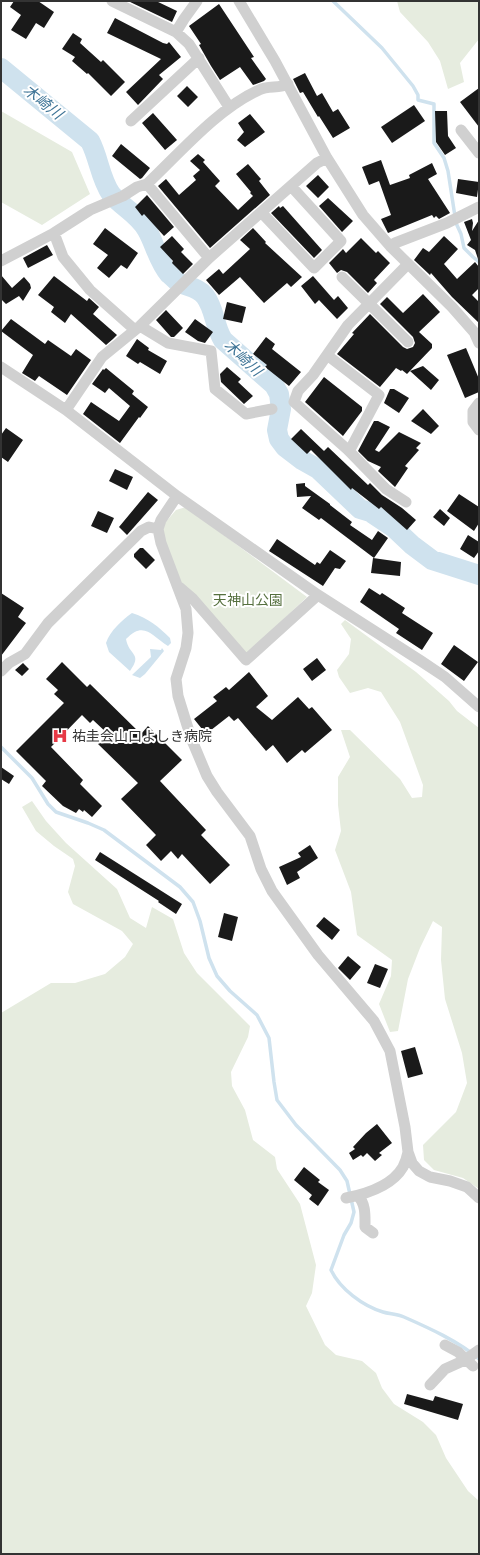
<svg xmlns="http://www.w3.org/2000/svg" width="480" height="1555" viewBox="0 0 480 1555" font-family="Figtree,'Noto Sans JP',sans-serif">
	<rect width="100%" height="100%" fill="#fff"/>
	<!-- green -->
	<path fill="#e6ecdf" d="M 397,1 L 479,1 L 479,39 L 460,63 L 464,82 L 448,89 L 440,61 L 428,42 L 400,12 Z
		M 1,111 L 72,152 L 90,194 L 42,225 L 1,202 Z
		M 186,507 L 307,597 L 247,654 L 181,585 L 162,534 L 164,524 L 176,510 Z
		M 345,620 L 416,672 L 449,701 L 457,711 L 479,728 L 479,1189 L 463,1178 L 434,1170 L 424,1160 L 423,1145 L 456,1112 L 467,1083 L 462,1053 L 445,999 L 441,960 L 442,927 L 433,921 L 420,948 L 408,979 L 398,1031 L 390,1032 L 379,1004 L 391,976 L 392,960 L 357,935 L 351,892 L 335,850 L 341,831 L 338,805 L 338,777 L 350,757 L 341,730 L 350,730 L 400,779 L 412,798 L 422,797 L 423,785 L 400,722 L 381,692 L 368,688 L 350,693 L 339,677 L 337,670 L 349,654 L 351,639 L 341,624 Z
		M 32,801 L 46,821 L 66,843 L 117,889 L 130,918 L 146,928 L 152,907 L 173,919 L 184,953 L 197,973 L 250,1026 L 248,1037 L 231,1072 L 232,1086 L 245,1110 L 253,1140 L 275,1157 L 277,1169 L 300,1204 L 316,1265 L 312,1293 L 306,1306 L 325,1345 L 336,1355 L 362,1361 L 376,1373 L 382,1388 L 394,1404 L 423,1422 L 436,1435 L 446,1458 L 468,1491 L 479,1501 L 479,1554 L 1,1554 L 1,1013 L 51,983 L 75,983 L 105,974 L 125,957 L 133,944 L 122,931 L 73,904 L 68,892 L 75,866 L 73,859 L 54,846 L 36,831 L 22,807 Z"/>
	<!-- water -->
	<path fill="#cfe2ee" d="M 132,613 C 148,618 159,627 170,638 L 171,643 L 168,646 C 152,636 144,620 126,639 C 129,656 143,653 130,671 L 109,652 L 106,643 C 110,631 122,620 132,613 Z
		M 162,648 L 164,651 L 145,674 L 140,678 L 132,675 L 151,657 L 150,649 L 161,650 Z"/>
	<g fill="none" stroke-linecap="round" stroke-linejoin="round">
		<!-- stream -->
		<path stroke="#cfe2ee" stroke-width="3.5" d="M 333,1 L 382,48 L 413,86 L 418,95 L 418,100 L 434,104 L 434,143 L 444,158 L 448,171 L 456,223 L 461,234 L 464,248 L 473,257 L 479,262
			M 1,747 L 32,778 L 48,804 L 56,812 L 88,823 L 104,830 L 180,887 L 193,902 L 200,921 L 209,958 L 217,976 L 230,991 L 257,1015 L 269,1038 L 274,1082 L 277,1100 L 296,1125 L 340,1170 L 347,1181 L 354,1212 L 351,1223 L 344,1235 L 331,1270 C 340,1289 363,1306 383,1312 C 389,1314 397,1314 404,1317 C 429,1328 458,1341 479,1359"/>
		<!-- river -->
		<path stroke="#cfe2ee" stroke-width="20" d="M 1,68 L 90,141 C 99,158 100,178 111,194 C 123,208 138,214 147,230 C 155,244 158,261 169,274 C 172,276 175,280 178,282 C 187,287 198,287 205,296 C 215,309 214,326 223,340 L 274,385 L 279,394 L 281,409 L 277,430 L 279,439 L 285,447 L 302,460 L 318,469 L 360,509 L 370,512 L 394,528 L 412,545 L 432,560 L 479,575"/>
	</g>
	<!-- building -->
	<path fill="#1a1a1a" d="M 14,1 L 38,1 L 54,12 L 44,28 L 36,23 L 26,39 L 11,30 L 21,15 L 10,7 Z
		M 128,1 L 156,1 L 177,11 L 172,22 Z
		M 219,4 L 254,57 L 251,58 L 266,79 L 264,81 L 253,85 L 240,67 L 220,80 L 211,66 L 199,45 L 201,44 L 189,26 Z
		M 115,18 L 163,43 L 167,44 L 169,42 L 181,57 L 159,75 L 163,79 L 138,105 L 126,92 L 161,59 L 107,33 Z
		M 73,33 L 82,39 L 80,43 L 101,62 L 103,60 L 125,82 L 111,96 L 88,73 L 87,74 L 72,61 L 75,57 L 62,49 Z
		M 305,73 L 317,96 L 322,93 L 333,112 L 338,109 L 350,128 L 333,138 L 319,116 L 318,117 L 303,92 L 300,93 L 293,79 Z
		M 187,86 L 198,97 L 188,107 L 177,96 Z
		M 479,88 L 479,127 L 460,102 Z
		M 414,105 L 425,121 L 392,143 L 381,127 Z
		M 435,111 L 447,111 L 448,136 L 456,148 L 445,155 L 436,142 Z
		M 153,113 L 177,140 L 165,150 L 142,123 Z
		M 250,114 L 265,132 L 245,147 L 237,140 L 244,132 L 238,123 Z
		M 121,144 L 150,168 L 142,178 L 140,179 L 112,156 Z
		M 198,154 L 205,160 L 203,162 L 220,181 L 215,186 L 238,210 L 253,196 L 250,193 L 251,192 L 236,174 L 248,164 L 261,179 L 259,181 L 270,195 L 210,248 L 158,186 L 166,179 L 179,195 L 196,180 L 193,176 L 200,170 L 190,161 Z
		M 381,160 L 390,185 L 410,178 L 409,175 L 432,163 L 437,174 L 428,179 L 450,213 L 439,219 L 436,216 L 434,218 L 432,215 L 388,233 L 381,219 L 391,215 L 379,181 L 369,185 L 362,167 Z
		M 318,175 L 329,187 L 318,198 L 306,186 Z
		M 458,179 L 479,182 L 477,197 L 456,193 Z
		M 147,195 L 174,227 L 164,236 L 144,214 L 142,216 L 135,207 Z
		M 328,198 L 353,221 L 342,232 L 319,206 Z
		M 279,206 L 280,208 L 283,206 L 322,250 L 314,258 L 271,213 Z
		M 472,219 L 473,223 L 472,231 L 479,220 L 478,259 L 475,250 L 467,245 L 471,240 L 464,222 Z
		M 105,228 L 138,253 L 127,269 L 121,265 L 109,278 L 97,268 L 108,255 L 93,244 Z
		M 253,228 L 266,242 L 265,243 L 302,277 L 291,287 L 287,283 L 264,303 L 240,277 L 219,295 L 206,280 L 219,269 L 223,274 L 250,249 L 240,240 Z
		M 172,236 L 184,249 L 181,252 L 193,264 L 183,274 L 172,263 L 173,261 L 160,247 Z
		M 444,236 L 458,249 L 444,264 L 457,279 L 475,262 L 479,267 L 479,288 L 472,295 L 479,302 L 479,323 L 452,297 L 431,273 L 430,275 L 414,260 L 423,248 L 429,252 Z
		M 361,238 L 376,253 L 378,251 L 390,263 L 374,280 L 377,283 L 368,293 L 347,272 L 341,270 L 337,273 L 329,263 L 343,249 L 346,253 Z
		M 47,245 L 53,255 L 28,268 L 23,258 Z
		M 1,275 L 12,288 L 24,277 L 30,284 L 31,288 L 23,301 L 19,296 L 6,304 L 1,299 Z
		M 54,276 L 87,301 L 89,298 L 99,307 L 93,314 L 117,335 L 113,339 L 106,345 L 71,314 L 65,323 L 51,312 L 54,307 L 38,295 Z
		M 313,276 L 334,300 L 338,296 L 348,308 L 337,319 L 319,300 L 315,304 L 301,286 Z
		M 423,294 L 440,312 L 419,332 L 432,344 L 432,348 L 407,374 L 402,370 L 401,371 L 396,368 L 380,387 L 337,354 L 354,334 L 352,333 L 370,314 L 403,347 L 407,349 L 413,347 L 415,343 L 413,337 L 380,304 L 387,297 L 403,313 Z
		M 227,302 L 246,307 L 242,323 L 223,319 Z
		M 166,310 L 183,328 L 174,337 L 171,337 L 156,320 Z
		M 11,319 L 45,344 L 48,340 L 71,356 L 76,349 L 91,360 L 67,395 L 39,376 L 35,381 L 22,373 L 33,355 L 1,331 Z
		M 195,319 L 213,332 L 205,343 L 198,341 L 185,332 Z
		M 266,337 L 275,344 L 272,349 L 301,372 L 289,386 L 265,367 L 267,365 L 253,354 Z
		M 137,339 L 149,348 L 148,350 L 167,361 L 160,374 L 140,362 L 138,364 L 126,356 Z
		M 466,348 L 479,379 L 479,392 L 465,398 L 447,355 Z
		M 423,366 L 439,380 L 431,390 L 410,371 Z
		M 227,367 L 241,379 L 238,382 L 253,396 L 244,404 L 221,382 L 220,374 Z
		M 106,368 L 134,391 L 132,394 L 148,407 L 140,418 L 139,417 L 120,443 L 83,414 L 91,402 L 119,421 L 130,406 L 109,388 L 105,393 L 92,384 L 103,369 L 104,370 Z
		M 324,377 L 362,407 L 362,411 L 343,436 L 305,402 Z
		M 390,389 L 394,389 L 409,398 L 399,413 L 384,403 Z
		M 423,409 L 439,426 L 431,434 L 411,421 Z
		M 374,421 L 378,421 L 390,427 L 375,450 L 379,452 L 399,432 L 421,443 L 416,448 L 419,450 L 405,466 L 408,468 L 395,487 L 378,471 L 381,467 L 368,461 L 358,451 Z
		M 6,428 L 23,440 L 8,462 L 1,457 L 1,435 Z
		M 301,429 L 324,451 L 328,447 L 368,485 L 370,483 L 382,495 L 402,508 L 416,520 L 407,530 L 381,507 L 379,509 L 352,488 L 351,490 L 311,450 L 307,454 L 291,439 Z
		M 115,469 L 133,477 L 127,490 L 109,481 Z
		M 305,483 L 305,486 L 330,504 L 330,505 L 352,522 L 350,525 L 372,540 L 378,531 L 388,538 L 374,558 L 321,518 L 319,520 L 302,508 L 311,496 L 297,497 L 296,484 Z
		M 148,492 L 158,500 L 127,535 L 119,527 Z
		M 459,494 L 479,507 L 479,523 L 474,531 L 447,511 Z
		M 440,509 L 450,518 L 444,526 L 433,517 Z
		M 98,511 L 114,518 L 107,533 L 91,526 Z
		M 468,535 L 479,542 L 479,551 L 474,558 L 460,549 Z
		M 277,539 L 315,565 L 317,562 L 320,564 L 330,550 L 346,561 L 340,569 L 335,568 L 323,586 L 269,551 Z
		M 140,548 L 143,548 L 155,560 L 146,569 L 134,557 L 134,554 Z
		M 373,558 L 401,562 L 400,576 L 371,573 Z
		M 369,588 L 380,595 L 382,593 L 405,608 L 402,613 L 433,633 L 422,650 L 396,633 L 399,629 L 360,602 Z
		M 1,593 L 24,608 L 18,617 L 26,623 L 1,656 Z
		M 454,645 L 478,662 L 464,681 L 441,664 Z
		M 317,658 L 326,670 L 312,681 L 303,669 Z
		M 62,662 L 87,687 L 90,684 L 141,734 L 148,726 L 182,760 L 160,781 L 206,830 L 201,835 L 230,865 L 210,884 L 182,854 L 178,859 L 171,851 L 161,861 L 146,845 L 156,835 L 121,799 L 138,783 L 98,744 L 108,734 L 93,720 L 90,723 L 82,715 L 51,747 L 83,780 L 80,784 L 102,806 L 92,817 L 84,810 L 83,812 L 79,809 L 76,813 L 63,806 L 42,786 L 46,781 L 16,751 L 64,703 L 54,694 L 58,690 L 46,679 Z
		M 23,663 L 29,669 L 22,676 L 15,670 Z
		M 249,672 L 268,696 L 256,707 L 272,720 L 298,697 L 309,709 L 312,707 L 332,730 L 305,753 L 302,750 L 287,763 L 273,745 L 266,751 L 238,718 L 234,721 L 229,716 L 206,734 L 194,719 L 217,701 L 213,697 L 226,687 L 229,690 Z
		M 1,767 L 14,776 L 9,784 L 1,779 Z
		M 310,845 L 318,858 L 297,872 L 300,878 L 287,885 L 279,867 L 301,857 L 298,853 Z
		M 100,852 L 182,904 L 176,914 L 158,902 L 159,901 L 95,860 Z
		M 224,913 L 238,917 L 232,941 L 218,937 Z
		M 324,917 L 340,930 L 332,940 L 316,926 Z
		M 348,956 L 361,967 L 350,980 L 338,968 Z
		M 375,964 L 388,969 L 380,988 L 367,983 Z
		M 415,1047 L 423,1074 L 408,1078 L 401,1051 Z
		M 377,1124 L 392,1143 L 379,1153 L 382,1155 L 375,1161 L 367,1153 L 363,1157 L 361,1155 L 353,1160 L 349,1153 L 355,1149 L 353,1147 L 366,1133 Z
		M 304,1167 L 320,1180 L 318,1182 L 329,1190 L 318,1206 L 309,1199 L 312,1195 L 294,1180 Z
		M 407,1394 L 433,1401 L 435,1396 L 463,1404 L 458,1420 L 404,1404 Z"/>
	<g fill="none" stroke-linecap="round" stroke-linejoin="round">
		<!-- minor -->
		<path stroke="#d0d0d0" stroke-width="11" d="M 112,1 L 176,32 L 189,44 L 229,107
			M 239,1 L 275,61 L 327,158 L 363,215 L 390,246 L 452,307 L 474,332 L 479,343
			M 176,32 L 184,19 L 197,1
			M 131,121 L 199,58
			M 461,130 L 479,153
			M 147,184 L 209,258 L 317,163 L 327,158
			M 261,212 L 314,268 L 341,241 L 291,186
			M 54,233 L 63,257 L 90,290 L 135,330
			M 390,246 L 395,243 L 447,223 L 479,207
			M 1,261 L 54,233 L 90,210 L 123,196 L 137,187 L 147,184 C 180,153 217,109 259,90 C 268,85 279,89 288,84
			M 342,277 L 408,342
			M 140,326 L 168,343 L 211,351 L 215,389 L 246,414 L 272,409
			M 327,355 L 313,375 L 298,391 L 294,402 L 348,450 L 386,489 L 406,502
			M 1,367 L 66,410 L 177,496 L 318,595 L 421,661 L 445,677 L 479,707
			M 479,403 L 473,411 L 473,422 L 479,430
			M 66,410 L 102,357 L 140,326 L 209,258
			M 348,450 L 352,446 L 379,395 L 327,355 L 348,325 L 408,264
			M 177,496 L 161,520 L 158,529 L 161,543 L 186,609 L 188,633 L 186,648 L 176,679 L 178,696 L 191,738 L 207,776 L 217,792 L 250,836 L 261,869 L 272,891 L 318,955 L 374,1021 L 390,1051 L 405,1127 L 408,1152 L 412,1163 L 419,1171 L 430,1177 L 450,1181 L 467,1187 L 479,1198
			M 179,587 L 193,599 L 246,660 L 318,595
			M 1,671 L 9,663 L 25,654 L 48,623 L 141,531 L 149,527 L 158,529
			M 358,1196 C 366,1204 365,1216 365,1227 L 373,1233
			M 346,1198 C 366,1194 392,1186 403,1167 C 405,1163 407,1157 408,1152
			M 445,1345 L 458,1352 L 473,1366
			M 430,1385 L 445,1369 L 465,1360 L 479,1350"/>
	</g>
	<!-- icons -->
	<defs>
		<symbol id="hospital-bare" viewBox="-9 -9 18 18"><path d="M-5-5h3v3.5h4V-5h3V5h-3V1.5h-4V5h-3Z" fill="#e63946" stroke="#fff" stroke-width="2.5" paint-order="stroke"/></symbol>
	</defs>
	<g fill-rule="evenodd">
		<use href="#hospital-bare" x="49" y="725" width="22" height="22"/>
	</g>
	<g text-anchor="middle" stroke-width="4" stroke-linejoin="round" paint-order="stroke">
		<!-- park labels -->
		<g font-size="14" fill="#56703f" stroke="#fff">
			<text x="248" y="605">天神山公園</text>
		</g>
		<!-- poi labels -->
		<g font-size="14" fill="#333" stroke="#fff" text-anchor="start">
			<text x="72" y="741">祐圭会山口よしき病院</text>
		</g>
		<!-- water labels -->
		<g font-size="15" font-style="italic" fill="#3f7597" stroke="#fff">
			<text transform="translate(43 102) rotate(39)" y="5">木崎川</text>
			<text transform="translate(243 358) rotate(43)" y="5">木崎川</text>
		</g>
	</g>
	<!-- border -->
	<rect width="480" height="1555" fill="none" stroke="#333333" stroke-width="4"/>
</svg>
